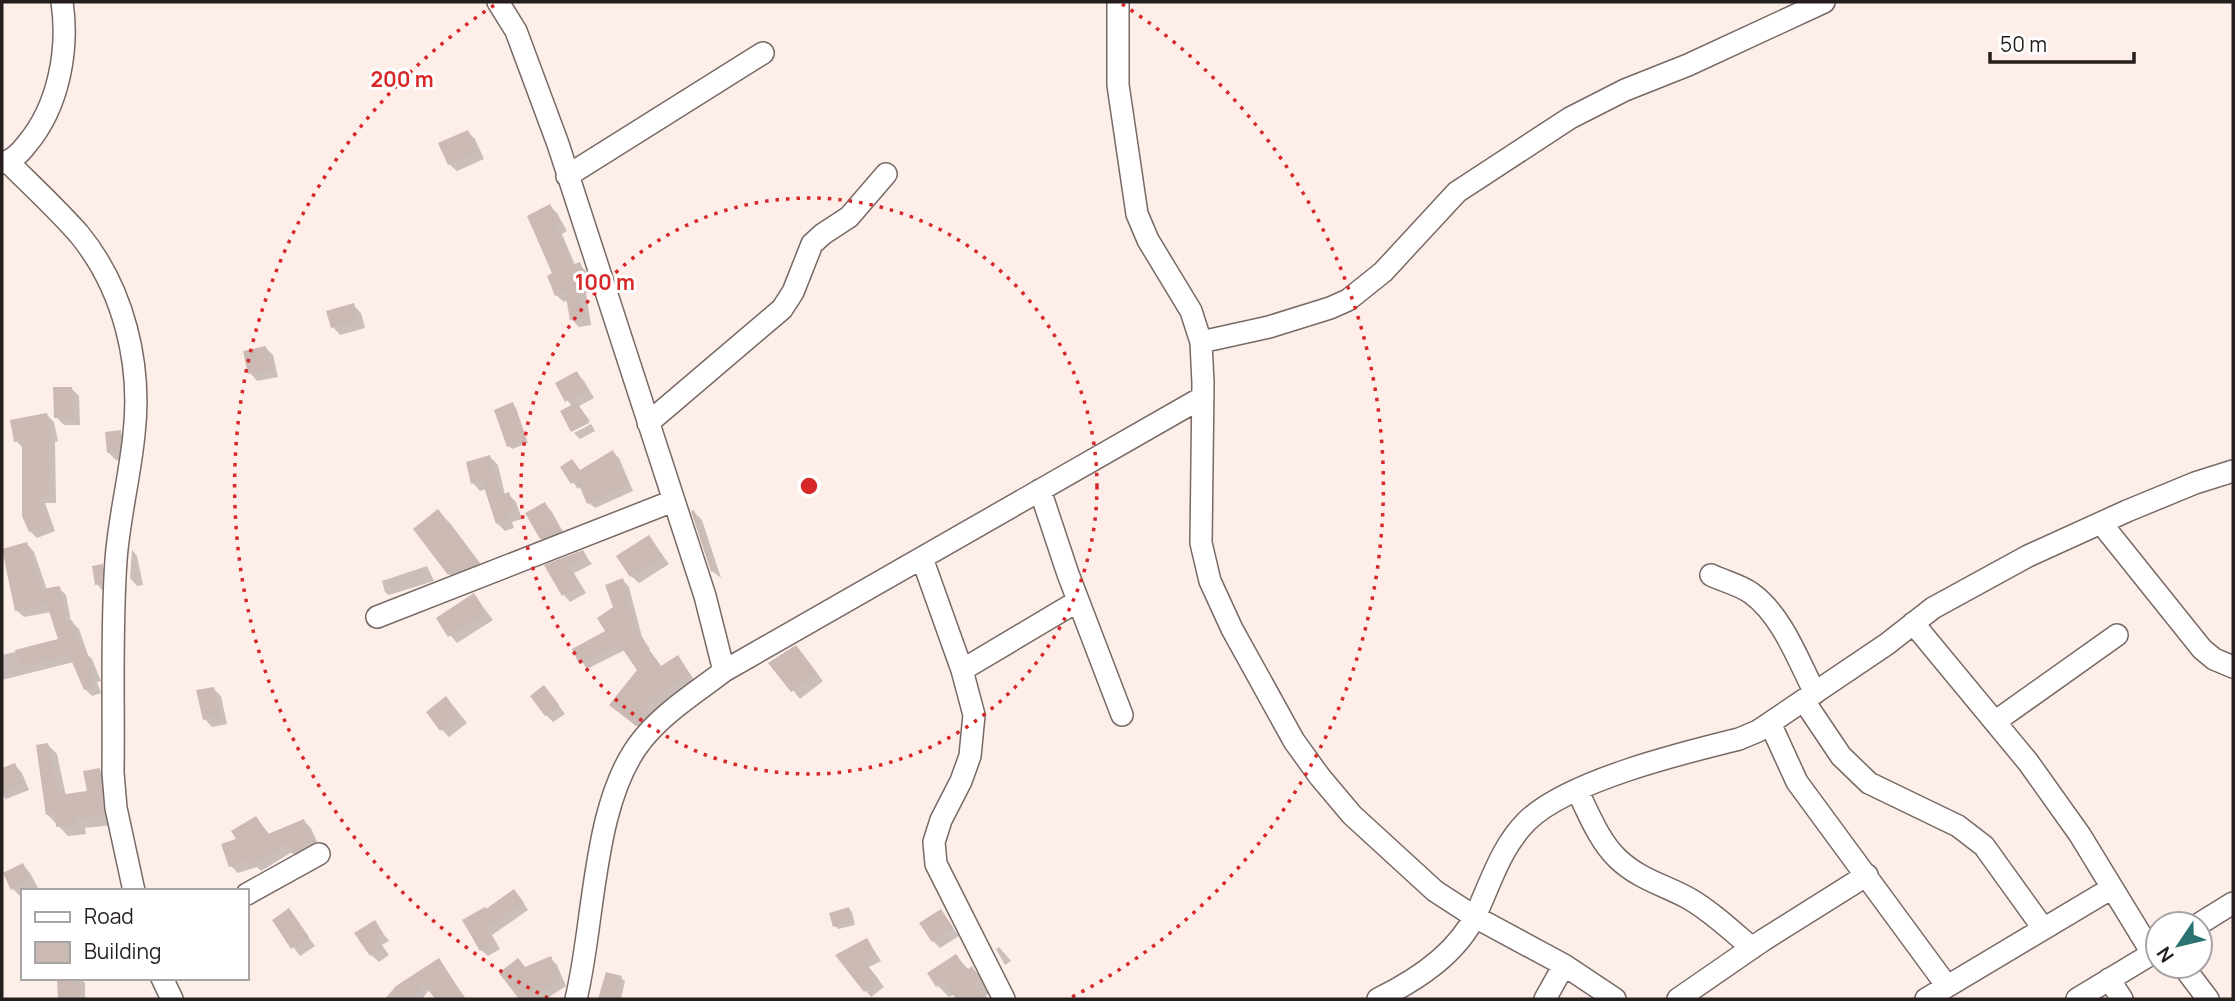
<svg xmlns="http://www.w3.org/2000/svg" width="2235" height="1001" viewBox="0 0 2235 1001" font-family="Manrope,sans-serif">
	<rect width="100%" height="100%" fill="#fdeeea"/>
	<!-- shadow -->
	<path fill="#0003" d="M 468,132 L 475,139 L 484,159 L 457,171 L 449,164 Z
		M 550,206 L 557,213 L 567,231 L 562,234 L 575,265 L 579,264 L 586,271 L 594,290 L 586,293 L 591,325 L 579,327 L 572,320 L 568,300 L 564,302 L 556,295 Z
		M 353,305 L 361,313 L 365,328 L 340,335 L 333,327 Z
		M 266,348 L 273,355 L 278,377 L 257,381 L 250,373 Z
		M 577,373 L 584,381 L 594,398 L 579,406 L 590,421 L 573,429 L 572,407 L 557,384 Z
		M 71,388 L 79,396 L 80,425 L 64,425 L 56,417 Z
		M 512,404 L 516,408 L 528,443 L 512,449 L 509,446 Z
		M 47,415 L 54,422 L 58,441 L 55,442 L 56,503 L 45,503 L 55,531 L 37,538 L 30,531 L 24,449 L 16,441 Z
		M 591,424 L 595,431 L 580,439 L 574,433 Z
		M 120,432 L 128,439 L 126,459 L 116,460 L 109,453 Z
		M 613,452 L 619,458 L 633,491 L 595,508 L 589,503 L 582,486 L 578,489 L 562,468 L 581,471 Z
		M 490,457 L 498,465 L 505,495 L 508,494 L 516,502 L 522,519 L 512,522 L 514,528 L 505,531 L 497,523 L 486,489 L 480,491 L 473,483 Z
		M 545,504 L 552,512 L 567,539 L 549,546 L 541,538 Z
		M 438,512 L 450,523 L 489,575 L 462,586 L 450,574 Z
		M 694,512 L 702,520 L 721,578 L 712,571 Z
		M 649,537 L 669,564 L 639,583 L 631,576 Z
		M 27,544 L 34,552 L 47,590 L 59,588 L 66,595 L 71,621 L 79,629 L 88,655 L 92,659 L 101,681 L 97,682 L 101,693 L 92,696 L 85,689 L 74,662 L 2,680 L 2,653 L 2,655 L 61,641 L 51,612 L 24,617 L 16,610 Z
		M 132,550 L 137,556 L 143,585 L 137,586 L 130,578 Z
		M 583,552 L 592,564 L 574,573 L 586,593 L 570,602 L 564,595 L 547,566 Z
		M 102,566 L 109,573 L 104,592 L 97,584 Z
		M 427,566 L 434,581 L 389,595 L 385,592 L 382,581 Z
		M 623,580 L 629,587 L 642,637 L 650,649 L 649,650 L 662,667 L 678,657 L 695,681 L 650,714 L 655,719 L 644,731 L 618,711 L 639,670 L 625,650 L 587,669 L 574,650 L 608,632 Z
		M 474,595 L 493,620 L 457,643 L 450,635 Z
		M 803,655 L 823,681 L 800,699 L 771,663 Z
		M 214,689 L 221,696 L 227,724 L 212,727 L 205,719 Z
		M 551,695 L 565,714 L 553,722 L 546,715 Z
		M 453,706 L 467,723 L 449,737 L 441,729 Z
		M 47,744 L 57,754 L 66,796 L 89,793 L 99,770 L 109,779 L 113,825 L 85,828 L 86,834 L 68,836 L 47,814 Z
		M 15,765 L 22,773 L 29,790 L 6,799 L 2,795 L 2,770 Z
		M 256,818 L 270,835 L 304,821 L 311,828 L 320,849 L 300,860 L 292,852 L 261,871 L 257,867 L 238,873 L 231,866 L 239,840 Z
		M 23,865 L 30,873 L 38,888 L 31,891 L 23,891 L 20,896 L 13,889 Z
		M 520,897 L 528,910 L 492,935 L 500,949 L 488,956 L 481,950 L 486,911 Z
		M 849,909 L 852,912 L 855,925 L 838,929 L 835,926 Z
		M 289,911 L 315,946 L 300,956 L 274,921 Z
		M 942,913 L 959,936 L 940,948 L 933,941 Z
		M 374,922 L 389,941 L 382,945 L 389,955 L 379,962 L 371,955 Z
		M 867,940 L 881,961 L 869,967 L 884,987 L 871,997 L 837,956 Z
		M 999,947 L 1011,961 L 1005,965 L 996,949 Z
		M 956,956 L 969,970 L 972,968 L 984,979 L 990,992 L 986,996 L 988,999 L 958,999 L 955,994 L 949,997 L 938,986 Z
		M 550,958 L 557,965 L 566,986 L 546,999 L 521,999 L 501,973 L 526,969 Z
		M 439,960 L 466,999 L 437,999 L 429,990 L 422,999 L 397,999 L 391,994 Z
		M 608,974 L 621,978 L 625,981 L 621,999 L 600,999 Z
		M 59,978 L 80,978 L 85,983 L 85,999 L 60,999 Z"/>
	<!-- building -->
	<path fill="#cbb9b4" d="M 468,130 L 478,151 L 448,165 L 438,143 Z
		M 550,204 L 561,224 L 556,226 L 572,265 L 580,262 L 588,283 L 579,286 L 585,318 L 570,320 L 565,292 L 555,296 L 547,276 L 552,273 L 527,216 Z
		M 354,303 L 359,320 L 331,328 L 326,311 Z
		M 266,346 L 272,369 L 248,374 L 243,351 Z
		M 577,371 L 587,390 L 565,402 L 555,383 Z
		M 53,387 L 72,387 L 73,418 L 54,418 Z
		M 513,402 L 526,440 L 507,447 L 494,410 Z
		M 577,402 L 589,423 L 571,432 L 560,411 Z
		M 47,413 L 52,435 L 49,435 L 49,497 L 39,497 L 50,524 L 29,532 L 22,516 L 22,441 L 14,442 L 10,420 Z
		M 121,430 L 119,452 L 107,453 L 105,432 Z
		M 613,450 L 629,485 L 587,504 L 577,480 L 571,484 L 560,467 L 572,459 L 580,470 Z
		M 490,455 L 501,495 L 509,492 L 515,511 L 506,514 L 507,520 L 496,524 L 482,481 L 471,484 L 466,462 Z
		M 545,502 L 561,531 L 540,539 L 525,513 Z
		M 438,509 L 479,563 L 448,575 L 413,529 Z
		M 694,510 L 715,570 L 711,572 L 691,511 Z
		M 649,535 L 663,556 L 630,577 L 616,556 Z
		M 27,542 L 42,589 L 60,586 L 66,622 L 72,620 L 83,651 L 85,650 L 95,673 L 91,675 L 95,686 L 84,690 L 69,655 L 20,667 L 15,650 L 58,639 L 47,605 L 15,611 L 2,549 Z
		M 583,550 L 587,557 L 569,567 L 580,586 L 562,596 L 544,565 Z
		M 103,564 L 102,584 L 95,585 L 92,566 Z
		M 623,578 L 636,629 L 645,642 L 644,643 L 661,666 L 678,655 L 690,674 L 645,707 L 650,712 L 636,726 L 609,705 L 637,670 L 619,644 L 579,664 L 572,649 L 605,631 L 597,618 L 613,607 L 605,585 Z
		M 474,593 L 486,612 L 448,637 L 436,618 Z
		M 796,645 L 817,673 L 791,692 L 768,663 Z
		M 544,685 L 559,705 L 545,716 L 530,696 Z
		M 214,687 L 221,716 L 203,720 L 196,690 Z
		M 446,696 L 460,715 L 440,731 L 426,712 Z
		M 48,743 L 59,795 L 87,791 L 83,771 L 100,768 L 104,815 L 76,819 L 77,825 L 56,827 L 55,814 L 46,815 L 36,745 Z
		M 15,763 L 23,783 L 2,791 L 2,768 Z
		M 256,816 L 268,834 L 304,819 L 314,842 L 292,854 L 287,844 L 253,865 L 250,860 L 229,867 L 221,844 L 236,839 L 231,831 Z
		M 23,863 L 31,880 L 11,890 L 3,873 Z
		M 514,889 L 524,903 L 487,928 L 495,942 L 480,951 L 462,920 L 485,907 L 486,909 Z
		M 849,907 L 853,922 L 833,927 L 829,913 Z
		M 289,908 L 309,937 L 291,949 L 272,920 Z
		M 941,909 L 953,927 L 932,942 L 919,923 Z
		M 375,920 L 383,933 L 376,937 L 383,947 L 370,956 L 354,933 Z
		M 867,938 L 876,954 L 864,961 L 879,980 L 864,992 L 835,955 Z
		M 956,954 L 967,970 L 972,966 L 980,980 L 975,983 L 986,999 L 956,999 L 944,982 L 936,987 L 927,973 Z
		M 551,956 L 560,979 L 531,999 L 519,999 L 499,973 L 518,958 L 525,967 Z
		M 439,958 L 465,999 L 435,999 L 423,983 L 409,999 L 385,999 L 396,986 Z
		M 606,972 L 622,976 L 617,999 L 598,999 Z
		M 57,978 L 78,978 L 79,999 L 58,999 Z"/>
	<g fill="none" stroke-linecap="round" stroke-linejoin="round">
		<defs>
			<path id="minor" d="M 498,2 L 516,31 L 558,144 L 705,596 L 724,671
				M 1118,2 L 1118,85 L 1137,214 L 1148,240 L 1191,311 L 1201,342 L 1203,383 L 1201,543 L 1210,581 L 1232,629 L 1294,741 L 1320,777 L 1352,815 L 1435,891 L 1475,917 L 1564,965 L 1615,999
				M 8,162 C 32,186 57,209 79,234 C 124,289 142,364 134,434 C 130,476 119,518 116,560 C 111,631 114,703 113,773 L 116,808 L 134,891
				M 2,163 C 12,161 21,152 27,144 C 59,106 69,49 62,2
				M 567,176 L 763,53
				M 1201,342 L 1269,327 L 1330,308 L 1348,300 L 1383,272 L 1457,192 L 1570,118 L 1625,90 L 1688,65 L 1824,2
				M 648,423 L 782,309 L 793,292 L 812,244 L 823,234 L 849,217 L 886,174
				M 1040,490 L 1068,574 L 1122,715
				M 2101,523 L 2202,649 L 2214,659 L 2233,667
				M 922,558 L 962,670 L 974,715 L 970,756 L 961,781 L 941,820 L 934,842 L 936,864 L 1004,999
				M 1711,575 C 1723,581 1740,585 1751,593 C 1782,615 1798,660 1815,693
				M 377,617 L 673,501
				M 1913,623 L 2028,762 L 2080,835 L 2152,953
				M 962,670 L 1078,601
				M 1804,701 L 1841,756 L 1869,783 L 1958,826 L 1984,846 L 2043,928
				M 1996,721 L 2117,635
				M 1770,723 L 1797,782 L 1947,986
				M 1577,790 C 1589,814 1599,841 1618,859 C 1639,879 1664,885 1688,898 C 1711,911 1732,931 1752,948
				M 247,894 L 319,854
				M 2199,924 L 2233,903
				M 2183,966 L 2208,999
				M 162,978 L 172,999
				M 2109,979 L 2122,999
				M 576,999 C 595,922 592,802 642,740 C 664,712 697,692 724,671 L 1203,397
				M 1378,999 C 1417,980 1457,954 1476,914 C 1491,882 1501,847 1527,821 C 1568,781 1682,753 1739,739 L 1758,731 L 1887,644 L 1933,608 L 2028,556 L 2127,511 L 2195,483 L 2233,471
				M 1545,999 L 1564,965
				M 1678,999 L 1762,941 L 1867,875
				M 1926,999 L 2112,888
				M 2077,999 L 2158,950"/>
		</defs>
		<!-- minor casing -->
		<use href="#minor" stroke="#786964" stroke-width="24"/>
		<!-- minor -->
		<use href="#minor" stroke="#fff" stroke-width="21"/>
	</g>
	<!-- distance rings -->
	<g fill="none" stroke="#d62828" stroke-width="3.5" stroke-dasharray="3.5 7">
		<circle cx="809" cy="486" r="288"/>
		<path d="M548 998A575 575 0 0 1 496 4M1122 4A575 575 0 0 1 1070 998"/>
	</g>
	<circle cx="809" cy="486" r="10" fill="#d62828" stroke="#fff" stroke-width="3.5"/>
	<g font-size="21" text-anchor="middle" font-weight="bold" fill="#d62828" stroke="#fff" stroke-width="6" stroke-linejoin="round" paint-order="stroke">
		<text x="402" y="87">200 m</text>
		<text x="605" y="290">100 m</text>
	</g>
	<!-- border -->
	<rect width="2235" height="1001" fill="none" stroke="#241e1c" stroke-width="7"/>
	<!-- legend -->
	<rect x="21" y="889" width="228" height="91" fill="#ffffff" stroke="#a7a5a4" stroke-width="2"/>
	<rect x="35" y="912" width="35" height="10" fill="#ffffff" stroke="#a7a5a4" stroke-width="2"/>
	<text x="84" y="924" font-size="21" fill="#241e1c">Road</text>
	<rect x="35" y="942" width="35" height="21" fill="#cbb9b4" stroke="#a7a5a4" stroke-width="2"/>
	<text x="84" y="959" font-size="21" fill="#241e1c">Building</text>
	<!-- north arrow -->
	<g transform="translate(2179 945) rotate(235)"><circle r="33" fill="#ffffff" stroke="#a7a5a4" stroke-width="2"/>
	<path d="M0-5L12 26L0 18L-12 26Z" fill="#2a7370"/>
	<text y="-10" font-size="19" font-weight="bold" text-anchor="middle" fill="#241e1c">N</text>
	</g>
	<!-- scale -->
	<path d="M1990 52v10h144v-10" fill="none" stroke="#241e1c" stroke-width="3.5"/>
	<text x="2000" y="52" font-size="21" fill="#241e1c" stroke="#ffffff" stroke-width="5" paint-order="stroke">50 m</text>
</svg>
